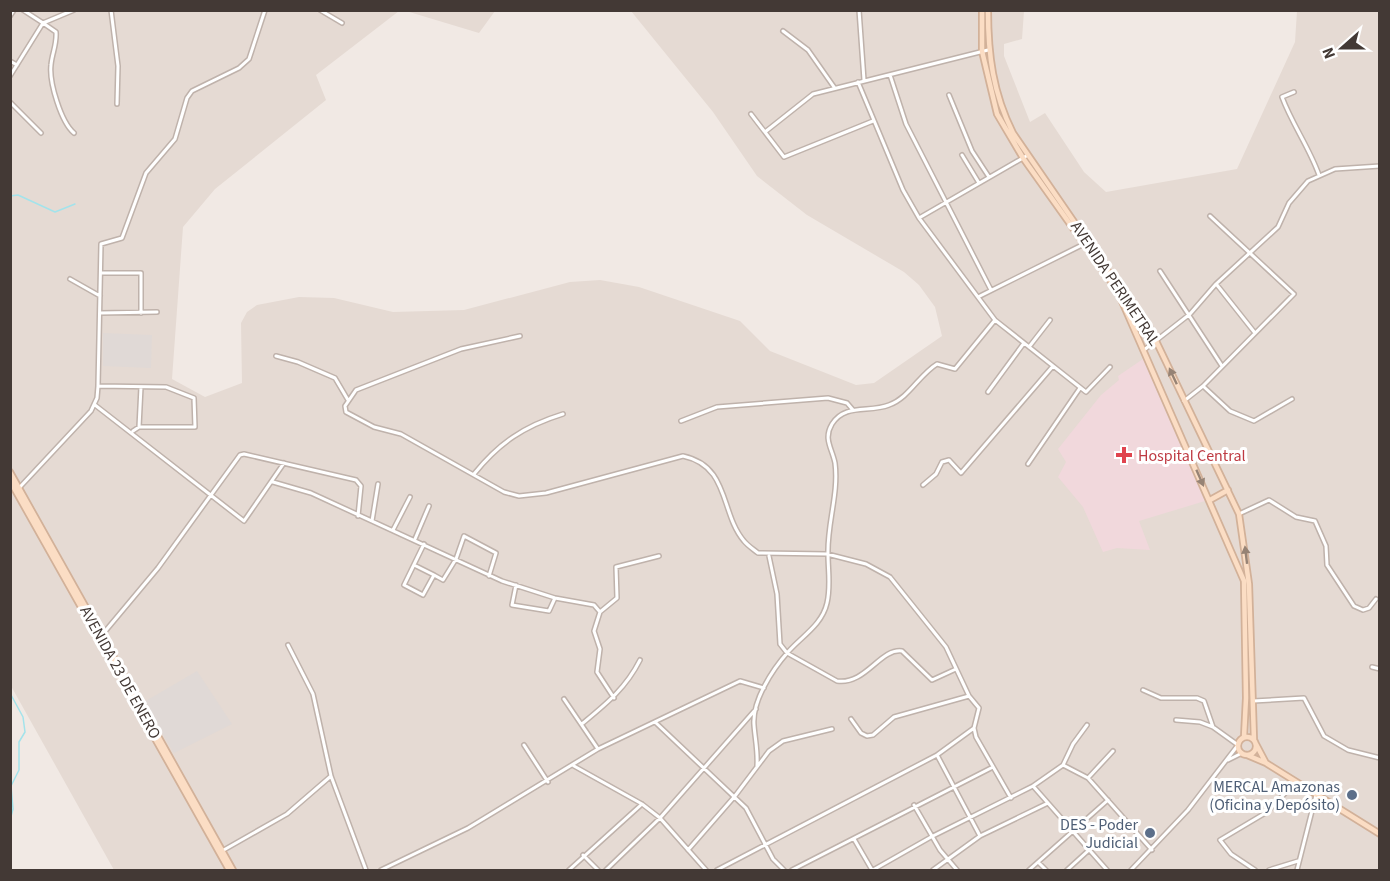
<svg xmlns="http://www.w3.org/2000/svg" width="1390" height="881" viewBox="0 0 1390 881" font-family="'Source Sans 3',sans-serif">
	<rect width="100%" height="100%" fill="#f1e9e4"/>
	<!-- residential -->
	<path fill="#e5dad3" d="M 10,11 L 399,11 L 316,75 L 326,100 L 215,189 L 183,227 L 172,379 L 205,397 L 242,383 L 241,323 L 247,312 L 257,305 L 299,297 L 334,298 L 393,312 L 464,310 L 570,282 L 600,280 L 639,287 L 740,321 L 770,351 L 856,385 L 874,383 L 942,336 L 935,307 L 919,285 L 904,272 L 807,215 L 757,176 L 713,112 L 631,11 L 1024,11 L 1022,39 L 1004,44 L 1004,56 L 1030,122 L 1045,113 L 1084,172 L 1106,192 L 1237,169 L 1295,42 L 1297,11 L 1379,11 L 1379,870 L 114,870 L 11,686 Z
		M 406,11 L 495,11 L 479,33 Z"/>
	<!-- industrial -->
	<path fill="#e0d9d6" d="M 103,333 L 152,335 L 151,368 L 103,366 Z
		M 197,671 L 232,724 L 174,753 L 144,702 Z"/>
	<!-- medical -->
	<path fill="#f1d8dc" d="M 1143,359 L 1205,501 L 1139,521 L 1150,550 L 1117,548 L 1103,552 L 1083,507 L 1058,477 L 1066,462 L 1058,449 L 1101,395 L 1119,380 L 1118,376 Z"/>
	<g fill="none" stroke-linecap="round" stroke-linejoin="round">
		<!-- stream -->
		<path stroke="#a3e3eb" stroke-width="1.5" d="M 10,196 L 18,195 L 55,212 L 75,204
			M 10,693 L 23,717 L 25,732 L 19,742 L 19,770 L 11,786 L 13,809 L 10,820"/>
		<defs>
			<path id="street" d="M 111,10 L 118,66 L 117,104
				M 320,10 L 342,23
				M 859,10 L 864,80
				M 10,16 L 14,10
				M 783,31 L 808,50 L 834,87
				M 10,61 L 17,65
				M 890,75 L 906,124 L 991,290
				M 10,76 L 43,23 L 23,10
				M 858,82 L 903,190 L 919,218 L 995,320 L 1086,392 L 1110,367
				M 1294,92 L 1282,97 C 1292,124 1309,147 1319,175
				M 949,95 L 972,151 L 989,177
				M 10,102 L 41,133
				M 751,114 L 784,157 L 873,121
				M 765,132 L 813,94 L 988,50
				M 74,133 C 61,122 49,82 51,65 C 52,53 57,45 56,32 L 43,23 L 74,10
				M 962,155 L 979,183
				M 919,218 L 1028,155
				M 1160,271 L 1222,366
				M 101,273 L 141,273 L 141,313
				M 70,279 L 100,296
				M 1217,285 L 1255,333
				M 978,297 L 1084,244
				M 100,313 L 157,312
				M 520,336 L 461,349 L 356,390 L 345,406 L 346,412 L 374,427 L 401,434 L 504,492 L 519,496 L 546,493 L 683,456 C 730,466 720,513 744,541 C 747,545 753,549 758,553 L 827,554 L 866,564 L 890,577 L 946,647 L 969,696 L 979,708 L 974,728 L 976,737 L 1011,798
				M 1029,347 L 1050,320
				M 1144,350 L 1190,314 L 1216,284 L 1278,227 L 1289,203 L 1308,181 L 1335,169 L 1380,166
				M 276,356 L 298,362 L 335,378 L 348,400
				M 98,386 L 166,387 L 194,398 L 195,427 L 139,427 L 133,431
				M 1203,386 L 1230,411 L 1254,421 L 1292,399
				M 988,392 L 1024,343
				M 1184,401 L 1203,386 L 1294,294 L 1210,216
				M 95,405 L 244,521 L 284,463
				M 681,421 L 717,407 L 828,398 L 847,403 L 853,410
				M 139,427 L 141,387
				M 1028,464 L 1080,388
				M 474,474 C 499,443 524,426 563,414
				M 273,482 L 311,493 L 502,581 L 555,598 L 594,605 L 600,612 L 594,631 L 600,649 L 597,672 L 614,698
				M 923,485 L 936,474 L 942,462 L 949,460 L 961,473 L 1053,366
				M 20,487 L 91,411 L 97,398 L 98,386 L 101,244 L 122,238 L 146,173 L 175,139 L 187,98 L 192,91 L 239,68 L 249,59 L 265,10
				M 1239,514 L 1269,500 L 1296,517 L 1315,521 L 1326,546 L 1327,565 L 1354,606 L 1363,610 L 1369,608 L 1376,599
				M 372,521 L 378,484
				M 393,530 L 410,497
				M 415,539 L 429,506
				M 424,544 L 404,585 L 423,595 L 434,575 L 443,580 L 456,559 L 464,536 L 496,553 L 489,576
				M 769,556 L 777,594 L 780,644 L 787,653 L 837,681 C 866,685 880,648 902,651 L 932,680 L 956,669
				M 414,565 L 434,575
				M 516,585 L 512,605 L 549,611 L 555,598
				M 600,612 L 617,598 L 616,567 L 659,556
				M 102,635 L 158,568 L 240,455 L 244,454 L 356,480 L 361,486 L 358,516
				M 288,645 L 313,694 L 331,776 L 366,870
				M 1372,667 L 1380,669
				M 564,699 L 598,749
				M 1253,701 L 1304,698 L 1324,736 L 1348,750 L 1380,758
				M 851,719 L 861,733 L 867,736 L 873,735 L 894,717 L 969,696
				M 1176,720 L 1200,722 L 1213,727
				M 655,722 L 746,808 L 773,859 L 784,870
				M 583,723 C 606,704 626,688 640,660
				M 524,745 L 548,782
				M 937,755 L 980,836
				M 1228,760 L 1242,753
				M 1063,765 L 1088,778 L 1152,850
				M 574,766 L 642,804 L 660,818 L 706,870
				M 757,766 C 758,751 755,739 754,725 C 752,701 772,670 788,652 C 802,636 822,625 827,603 C 831,586 828,571 828,554 C 827,524 839,493 835,463 C 832,448 823,439 832,424 C 845,403 869,413 889,405 C 909,398 919,375 937,364 L 955,369 L 995,320
				M 1088,778 L 1113,751
				M 1033,786 L 1107,870
				M 914,805 L 940,850 L 957,870
				M 854,839 L 872,870
				M 688,850 L 735,796 L 769,751 L 783,741 L 832,729
				M 222,851 L 287,814 L 331,776
				M 583,855 L 598,870
				M 1038,862 L 1046,870
				M 381,870 L 468,828 L 598,749 L 740,681 L 764,688
				M 569,870 L 642,804
				M 606,870 L 660,818 L 756,709
				M 717,870 L 937,755 L 974,728
				M 792,870 L 993,767
				M 873,870 L 931,837 L 1033,786 L 1063,765 L 1073,744 L 1087,725
				M 933,870 L 980,836 L 1048,803
				M 1029,870 L 1108,800
				M 1067,870 L 1089,850
				M 1131,870 L 1188,810 L 1238,745 L 1213,727 L 1204,701 L 1197,698 L 1161,698 L 1143,690
				M 1255,870 L 1231,854 L 1220,840 L 1267,812 L 1296,782
				M 1269,870 L 1298,861
				M 1297,870 L 1316,795"/>
			<path id="secondary" d="M 982,10 L 982,51 L 997,114 L 1023,158 L 1117,290 L 1244,581 L 1246,698 L 1244,737
				M 988,10 C 988,55 993,93 1013,133 L 1156,341 L 1239,514 L 1249,584 L 1254,740
				M 10,472 L 233,870
				M 10,481 L 229,870
				M 1210,500 L 1228,490
				M1238 746a9 9 0 1 1 18 0a9 9 0 1 1-18 0Z
				M 1256,744 L 1266,763
				M 1247,755 L 1266,763 L 1380,834"/>
		</defs>
		<!-- street casing -->
		<use href="#street" stroke="#bfb2ab" stroke-width="6"/>
		<!-- secondary casing -->
		<use href="#secondary" stroke="#d2b199" stroke-width="8"/>
		<!-- street -->
		<use href="#street" stroke="#fff" stroke-width="3"/>
		<!-- secondary -->
		<use href="#secondary" stroke="#fbddc4" stroke-width="4.5"/>
	</g>
	<!-- one-way arrows -->
	<defs><path id="oneway-solid" d="M-6-.8H1V-3.2L6.5 0L1 3.2V.8H-6Z" transform="scale(1.5)"/></defs>
	<g fill="#968375">
		<use href="#oneway-solid" transform="translate(1173 376) rotate(-115)"/>
		<use href="#oneway-solid" transform="translate(1200 478) rotate(66)"/>
		<use href="#oneway-solid" transform="translate(1246 555) rotate(-97)"/>
	</g>
	<!-- markers -->
	<path fill="#e0444e" stroke="#fff" stroke-width="2" d="M1121 446h6v6h6v6h-6v6h-6v-6h-6v-6h6z"/>
	<g fill="#5c6f8a" stroke="#fff" stroke-width="2">
		<circle cx="1352" cy="795" r="6"/>
		<circle cx="1150" cy="833" r="6"/>
	</g>
	<g text-anchor="middle" stroke-width="6" stroke-linejoin="round" paint-order="stroke">
		<!-- street labels -->
		<g font-size="16" fill="#433935" stroke="#fff">
			<text transform="translate(1116 283) rotate(56)" y="6">AVENIDA PERIMETRAL</text>
			<text transform="translate(121 672) rotate(61)" y="6">AVENIDA 23 DE ENERO</text>
		</g>
		<!-- health labels -->
		<g font-size="16" fill="#be3a42" stroke="#fff" text-anchor="start">
			<text x="1138" y="461">Hospital Central</text>
		</g>
		<!-- service labels -->
		<g font-size="16" fill="#4e5e75" stroke="#fff" text-anchor="end">
			<text x="1340" y="792">MERCAL Amazonas<tspan x="1340" dy="18">(Oficina y Depósito)</tspan></text>
			<text x="1138" y="830">DES - Poder<tspan x="1138" dy="18">Judicial</tspan></text>
		</g>
	</g>
	<!-- border -->
	<rect width="1390" height="881" fill="none" stroke="#433935" stroke-width="24"/>
	<!-- north arrow -->
	<g transform="translate(1342 48) rotate(249)" stroke="#ffffff" stroke-width="4.5" paint-order="stroke">
	<path d="M0-4.5L10 22L0 15L-10 22Z" fill="#433935"/>
	<text y="-9" font-size="16" font-weight="bold" text-anchor="middle" fill="#433935">N</text>
	</g>
</svg>
